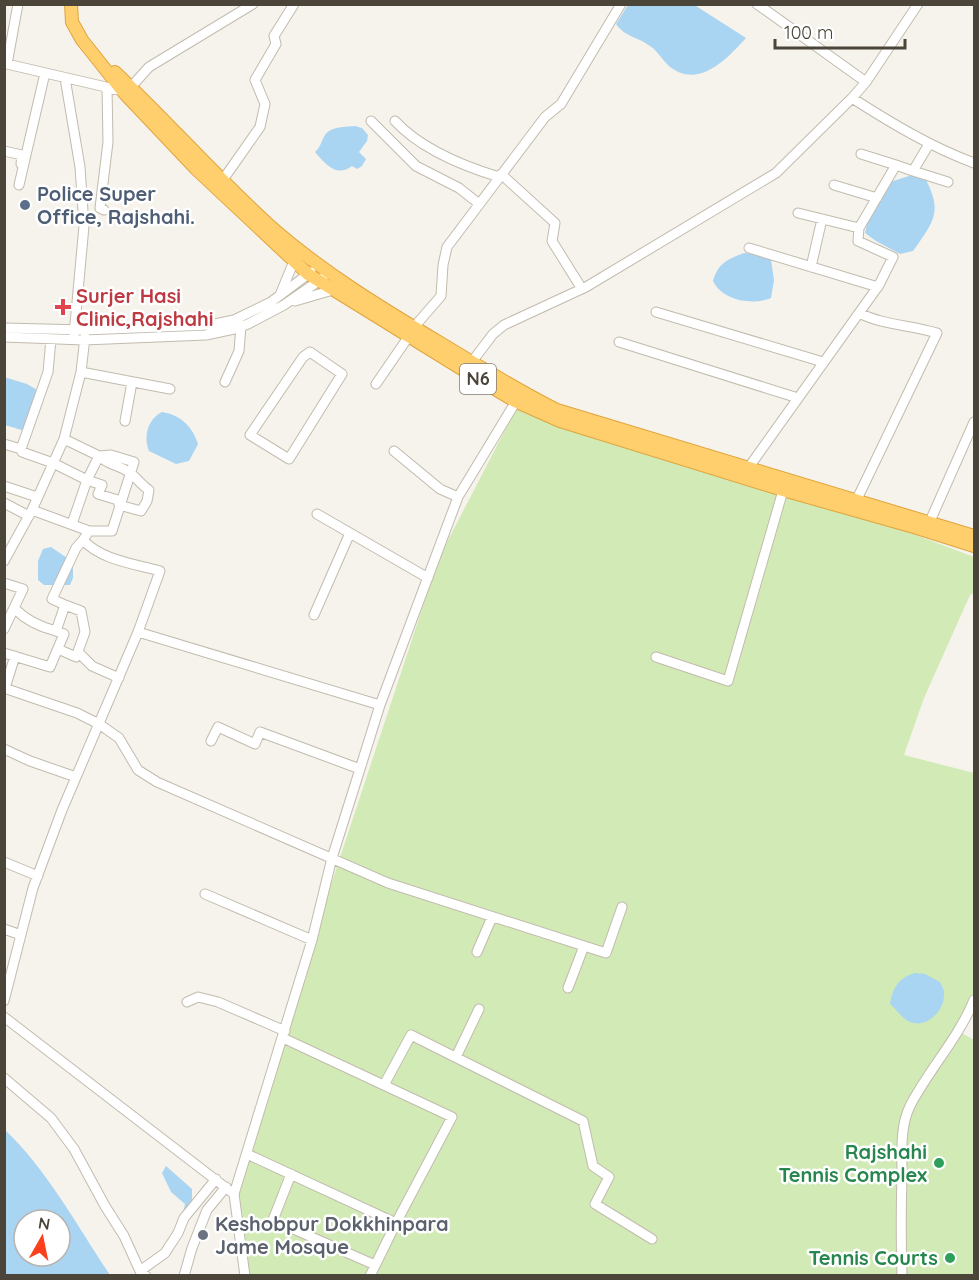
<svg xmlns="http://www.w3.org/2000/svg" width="979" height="1280" viewBox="0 0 979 1280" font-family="Quicksand,sans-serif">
	<rect width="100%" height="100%" fill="#f6f3ec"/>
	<!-- green -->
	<path fill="#d2eab5" d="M 516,409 L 871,518 L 974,557 L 974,593 L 970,595 L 924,698 L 904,755 L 974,773 L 974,992 L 968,1011 L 906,1107 L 900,1275 L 248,1275 L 237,1193 L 323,909 L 430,585 L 445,546 Z
		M 960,1032 L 974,1040 L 974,1275 L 904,1276 L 904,1139 L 910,1110 Z"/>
	<!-- water -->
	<path fill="#a9d4f2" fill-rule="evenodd" d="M 628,5 L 696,5 L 696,6 L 746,38 C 727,59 698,90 669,66 C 662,60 658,51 650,46 C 638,37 625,37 616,24 Z
		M 355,126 L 362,128 L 368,135 L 367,141 L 359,152 L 366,159 L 362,166 L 357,169 L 352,166 C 337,178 325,164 315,152 C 321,147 321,141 325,135 C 331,126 346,127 355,126 Z
		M 912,175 L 925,178 C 943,212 934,221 913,251 L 900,254 L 876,241 L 865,233 L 867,224 L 890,182 Z
		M 744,253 L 765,255 L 771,260 L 774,280 L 771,298 C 752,306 722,300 713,281 C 718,263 728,259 744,253 Z
		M 4,377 L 27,384 L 39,391 L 25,431 L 5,425 Z
		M 162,412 C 181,415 192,426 198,444 L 189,461 L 176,464 L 149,451 C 143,436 148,419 162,412 Z
		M 51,547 L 73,562 L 73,578 L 70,585 L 44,585 L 38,580 L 38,561 L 43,549 Z
		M 915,973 L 925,974 L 940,982 C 942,986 945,991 944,995 C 944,1012 925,1030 908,1021 C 901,1017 896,1009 890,1004 C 893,988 898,978 915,973 Z
		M 5,1130 C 46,1168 79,1229 110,1275 L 5,1275 ZM 24,1220 L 60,1220 L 60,1256 L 24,1256 Z
		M 166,1166 L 192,1189 L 192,1202 L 182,1218 L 185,1204 L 171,1192 L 162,1173 Z"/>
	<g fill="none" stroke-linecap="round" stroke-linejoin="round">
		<defs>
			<path id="minor" d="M 18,4 L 7,64 L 123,91 L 131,87 L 149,67 L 253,4
				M 757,4 L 866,82
				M 65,78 L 80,167 L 84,226 L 74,335
				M 852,98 C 891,123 931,147 974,163
				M 371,121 L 416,166 L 459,188 L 478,203
				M 395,121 C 420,148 463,166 499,177
				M 4,151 L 22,155 L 21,164
				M 861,154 L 896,165
				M 913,171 L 948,182
				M 501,174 L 555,223 L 552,241 L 582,289
				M 220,184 L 260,127 L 265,104 L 255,80 L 276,44 L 274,36 L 294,4
				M 19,185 L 45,73
				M 834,185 L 877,198
				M 104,210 L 100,208 L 108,142 L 107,88
				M 798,213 L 859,228
				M 749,248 L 878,287
				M 811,267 L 822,219
				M 280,295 L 294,261
				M 295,301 L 333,290
				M 656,312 L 823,362
				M 414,327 L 441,296 L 443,265 L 447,247 L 545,117 L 561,104 L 621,4
				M 4,328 L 85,330 L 210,325 L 234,320 L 271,302 L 311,272
				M 4,337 L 84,340 L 206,335 L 234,329 L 248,324 L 284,305 L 323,278
				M 619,342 L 798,398
				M 310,352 L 342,374 L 289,459 L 250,435 L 303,357 Z
				M 468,367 L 493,334 L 504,325 L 586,287 L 776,173 L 852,98 L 866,82 L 918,4
				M 81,372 L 170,389
				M 225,382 L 239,351 L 241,326
				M 376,384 L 409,336
				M 125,421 L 132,382
				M 4,444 L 21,449 L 48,372 L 51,339
				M 21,449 L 22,452 L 53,463 L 87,480 L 99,456 L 64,439
				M 394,451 L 440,489 L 458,497
				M 99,456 C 108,465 120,465 130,473 C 137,478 141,485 149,490 L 147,501 L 141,511 L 119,505
				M 749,467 L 879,285 L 893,257 L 858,241 L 859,228 L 896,165 L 913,171 L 929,144
				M 4,486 L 37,497
				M 857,499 L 937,333 C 910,325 883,325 859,313
				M 4,503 L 29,516
				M 32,510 L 89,531
				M 317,514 L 428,578
				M 72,524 L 87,480 L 102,485 L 98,494 L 121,501
				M 927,528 L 974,422
				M 4,561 L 32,510 L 64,439 L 81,372 L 85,337
				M 4,583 L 23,589 L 4,629
				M 15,609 C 27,621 40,627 56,631
				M 314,615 L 350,533
				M 138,632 L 380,705
				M 58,649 L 76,657 L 85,632 L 81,611 L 65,605
				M 78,652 L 92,666 L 119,678
				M 4,653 L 50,667 L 64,634 L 56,631 L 65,605 L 52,599 L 76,548 L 83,540
				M 656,657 L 728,681 L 784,487
				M 4,688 L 77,713 L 99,724 L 119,738 L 138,770 L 157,782 L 388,883 L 606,953 L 622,907
				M 5,688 L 15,656
				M 211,741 L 218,727 L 255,744 L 260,732 L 360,769
				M 4,749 L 30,761 L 76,777
				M 4,862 L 38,876
				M 205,894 L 312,940
				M 4,929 L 21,935
				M 477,952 L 492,917
				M 568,988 L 584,946
				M 4,1001 L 33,888 L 62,810 L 138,632 L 160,571 C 135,564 101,560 83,540 L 89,531 L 112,531 L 134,462 L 111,455 L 99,456
				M 187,1002 L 198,997 L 218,1002 L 285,1031
				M 4,1017 L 234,1194
				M 283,1038 L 452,1117 L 396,1223
				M 456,1057 L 479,1009
				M 4,1078 L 51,1118 L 74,1149 L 105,1206 L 124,1236 L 140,1271 L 146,1276
				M 384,1085 L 411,1035 L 583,1121 L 593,1166 L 609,1177 L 595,1204 L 652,1239
				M 247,1154 L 396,1223 L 370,1276
				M 291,1174 L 273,1220 L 375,1265
				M 140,1271 L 165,1253 L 178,1233 L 184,1218 L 216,1179
				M 184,1276 L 192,1248 L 207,1210 L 226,1187
				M 245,1276 L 234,1194 L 312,940 L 332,858 L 360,769 L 380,705 L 458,497 L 518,398
				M 902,1276 C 901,1242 901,1208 902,1174 C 902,1152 900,1126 910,1106 C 929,1069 958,1039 974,1000"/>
			<path id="highway" d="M 71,4 L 72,22 L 82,40 L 125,94 L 196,169 L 308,274 L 465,371 L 515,401 L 560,421 L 783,490 L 914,527 L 974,546
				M 115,72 C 168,122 216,177 270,226 C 322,272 383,309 442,344 C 480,367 517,390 557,410 L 974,536"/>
		</defs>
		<!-- minor casing -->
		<use href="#minor" stroke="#c2bbae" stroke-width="11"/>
		<!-- highway casing -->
		<use href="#highway" stroke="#e0a43c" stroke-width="14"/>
		<!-- minor -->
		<use href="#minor" stroke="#fff" stroke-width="9"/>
		<!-- highway -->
		<use href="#highway" stroke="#ffcf6e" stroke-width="12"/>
	</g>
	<!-- markers -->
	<circle fill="#5c6f8a" stroke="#fff" stroke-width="2" cx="25" cy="205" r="6"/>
	<path fill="#e0444e" stroke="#fff" stroke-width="2" d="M60 298h6v6h6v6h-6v6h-6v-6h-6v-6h6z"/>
	<g fill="#2e9e5b" stroke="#fff" stroke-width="2">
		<circle cx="939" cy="1163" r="6"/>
		<circle cx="950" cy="1258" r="6"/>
	</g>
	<circle fill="#6b7280" stroke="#fff" stroke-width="2" cx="203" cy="1235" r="6"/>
	<g text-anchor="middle" stroke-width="5" stroke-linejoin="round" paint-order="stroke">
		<!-- shield labels -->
		<rect fill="#fff" stroke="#817c74" stroke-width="1.5" x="460" y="364" width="36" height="30" rx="4.5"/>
		<g font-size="18" font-weight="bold" fill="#4b4439">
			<text x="478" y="385">N6</text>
		</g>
		<!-- service labels -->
		<g font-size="20" font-weight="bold" fill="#4e5e75" stroke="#fff" text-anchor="start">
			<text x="37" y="201">Police Super<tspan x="37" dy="23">Office, Rajshahi.</tspan></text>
		</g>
		<!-- health labels -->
		<g font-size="20" font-weight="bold" fill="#be3a42" stroke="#fff" text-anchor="start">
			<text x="76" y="303">Surjer Hasi<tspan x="76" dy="23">Clinic,Rajshahi</tspan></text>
		</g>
		<!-- leisure labels -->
		<g font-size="20" font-weight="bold" fill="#27864d" stroke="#fff" text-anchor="end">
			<text x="927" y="1159">Rajshahi<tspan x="927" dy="23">Tennis Complex</tspan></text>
			<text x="938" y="1265">Tennis Courts</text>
		</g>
		<!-- worship labels -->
		<g font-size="20" font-weight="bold" fill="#5b616d" stroke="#fff" text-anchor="start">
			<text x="215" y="1231">Keshobpur Dokkhinpara<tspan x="215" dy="23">Jame Mosque</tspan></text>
		</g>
	</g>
	<!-- border -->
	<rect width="979" height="1280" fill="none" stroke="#4b4439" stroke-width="12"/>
	<!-- north arrow -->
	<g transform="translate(42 1238) rotate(9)"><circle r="28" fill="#ffffff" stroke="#b7b4b0" stroke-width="1.5"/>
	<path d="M0-4.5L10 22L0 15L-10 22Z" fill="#fc3f1d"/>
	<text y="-9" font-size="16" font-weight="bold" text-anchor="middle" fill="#4b4439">N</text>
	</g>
	<!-- scale -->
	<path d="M775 39v9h130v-9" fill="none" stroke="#4b4439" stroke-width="3"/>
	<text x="784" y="39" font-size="18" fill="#4b4439" stroke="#ffffff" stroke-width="4.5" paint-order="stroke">100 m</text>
</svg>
